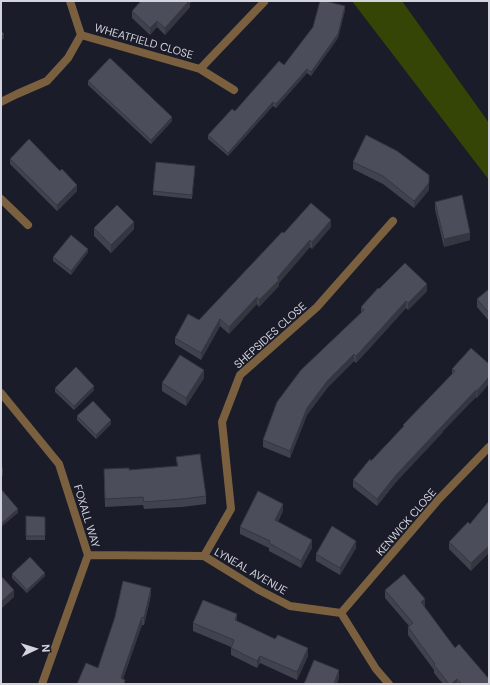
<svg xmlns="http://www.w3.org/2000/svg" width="490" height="685" viewBox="0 0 490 685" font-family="'DM Sans',sans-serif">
	<rect width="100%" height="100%" fill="#1b1c29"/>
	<!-- green -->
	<path fill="#354505" d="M 352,1 L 402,1 L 489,123 L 489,180 Z"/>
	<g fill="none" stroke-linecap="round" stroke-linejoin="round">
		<!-- minor -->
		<path stroke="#7a603f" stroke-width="8" d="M 81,35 L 200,69 L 234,90
			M 200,69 L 264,2
			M 1,102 L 17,94 L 47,81 L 68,58 L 81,35 L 70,1
			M 1,199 L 28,225
			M 1,393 L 59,464 L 88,555 L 42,684
			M 88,555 L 204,556 L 259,590 L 290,606 L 341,613 L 376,669 L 389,684
			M 204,556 L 231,509 L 222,422 L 240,375 L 317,307 L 393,221
			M 341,613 L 439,499 L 489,447"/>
	</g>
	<!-- wall -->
	<path fill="#40424e" d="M 141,1 L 192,1 L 190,3 L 190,7 L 165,35 L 157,27 L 150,35 L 132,18 L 132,11 Z
		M 345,10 L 338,38 L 311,76 L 307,73 L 276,108 L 273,106 L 228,156 L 208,139 L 208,135 L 235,111 L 284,65 Z
		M 88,81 L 172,121 L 151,144 L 88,85 Z
		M 10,159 L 60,171 L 77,191 L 57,211 L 10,164 Z
		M 353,162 L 429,190 L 414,208 L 383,184 L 353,169 Z
		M 195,170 L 192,199 L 153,195 L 153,191 Z
		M 435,202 L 470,240 L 444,247 L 435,209 Z
		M 331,227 L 312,249 L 310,247 L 279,283 L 279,286 L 259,307 L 257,304 L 229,334 L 220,326 L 201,360 L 175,344 L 175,338 L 199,320 L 284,233 Z
		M 94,228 L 134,229 L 111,253 L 94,236 Z
		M 88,252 L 71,275 L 53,261 L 53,257 Z
		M 379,289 L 427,291 L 408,310 L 406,308 L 369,349 L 356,363 L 354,361 L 328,387 L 307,415 L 290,458 L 263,447 L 263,440 L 361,313 L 361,307 Z
		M 489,289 L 489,321 L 477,307 L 477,299 Z
		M 489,364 L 477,398 L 476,397 L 443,431 L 443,432 L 396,482 L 377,506 L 353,487 L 353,480 L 403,427 L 403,425 L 452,375 L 452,369 Z
		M 204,378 L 186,406 L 162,391 L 162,383 Z
		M 55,388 L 94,390 L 74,410 L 55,392 Z
		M 77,416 L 111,424 L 96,439 L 77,420 Z
		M 176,457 L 206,496 L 206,504 L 182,507 L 144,509 L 143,505 L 105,507 L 104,469 L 129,470 L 177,466 Z
		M 489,501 L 471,571 L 449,549 L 449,542 L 470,524 Z
		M 283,511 L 278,522 L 312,548 L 301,568 L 269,551 L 269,548 L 240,534 L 240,527 Z
		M 26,516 L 45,517 L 45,540 L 26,540 Z
		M 356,548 L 340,575 L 316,561 L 316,554 Z
		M 12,574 L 45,576 L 27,593 L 12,578 Z
		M 385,590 L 425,606 L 424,607 L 455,648 L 489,684 L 443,684 L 434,673 L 434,670 L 408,635 L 408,627 L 409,626 L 385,598 Z
		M 151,595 L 144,625 L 142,625 L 123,679 L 125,684 L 98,668 Z
		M 237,621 L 308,656 L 297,680 L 260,663 L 257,668 L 231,655 L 231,647 L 193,631 L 193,623 Z"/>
	<!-- shaded-wall -->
	<path fill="#343640" d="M 188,1 L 192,1 L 190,3 L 190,7 L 165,35 L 165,28 Z
		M 345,6 L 345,10 L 338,38 L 311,76 L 311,72 Z
		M 157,21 L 157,27 L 150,35 L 150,28 Z
		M 4,34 L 4,38 L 1,41 L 1,37 Z
		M 307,69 L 307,73 L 276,108 L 276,104 Z
		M 273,102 L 273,106 L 228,156 L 228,153 Z
		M 172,117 L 172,121 L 151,144 L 151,140 Z
		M 429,183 L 429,190 L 414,208 L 414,201 Z
		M 77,185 L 77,191 L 57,211 L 57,205 Z
		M 331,220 L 331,227 L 312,249 L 312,242 Z
		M 134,222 L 134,229 L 111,253 L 111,245 Z
		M 470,233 L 470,240 L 444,247 L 444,239 Z
		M 310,240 L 310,247 L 279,283 L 279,286 L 259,307 L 259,300 Z
		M 88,249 L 88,252 L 71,275 L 71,271 Z
		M 427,284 L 427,291 L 408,310 L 408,303 Z
		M 257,297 L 257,304 L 229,334 L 229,327 Z
		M 406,301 L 406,308 L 369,349 L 356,363 L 356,356 Z
		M 220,319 L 220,326 L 201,360 L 201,353 Z
		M 354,354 L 354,361 L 328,387 L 307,415 L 290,458 L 290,451 L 307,408 L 328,380 Z
		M 204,370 L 204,378 L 186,406 L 186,398 Z
		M 489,377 L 489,384 L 477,398 L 477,391 Z
		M 94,386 L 94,390 L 74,410 L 74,406 Z
		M 476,390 L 476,397 L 443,431 L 443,432 L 396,482 L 377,506 L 377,499 L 396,475 Z
		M 111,420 L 111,424 L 96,439 L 96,435 Z
		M 3,467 L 3,475 L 1,477 L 1,469 Z
		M 283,504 L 283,511 L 275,527 L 275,520 Z
		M 18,509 L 18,513 L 1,527 L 1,524 Z
		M 312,540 L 312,548 L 301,568 L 301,561 Z
		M 356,541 L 356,548 L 340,575 L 340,568 Z
		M 489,546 L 489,553 L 471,571 L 471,563 Z
		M 45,573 L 45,576 L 27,593 L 27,590 Z
		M 151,588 L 151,595 L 144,625 L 144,618 Z
		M 14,590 L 14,597 L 1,609 L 1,602 Z
		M 425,599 L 425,606 L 421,610 L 421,602 Z
		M 237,614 L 237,622 L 235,620 Z
		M 142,617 L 142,625 L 121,684 L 121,678 Z
		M 308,648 L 308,656 L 297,680 L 297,672 Z
		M 260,656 L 260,663 L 257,668 L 257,661 Z
		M 339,670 L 339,678 L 337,684 L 334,684 Z
		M 457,679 L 457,684 L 451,684 Z"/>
	<!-- building -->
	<path fill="#4b4d5b" stroke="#343640" d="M 141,1 L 189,1 L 165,28 L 157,21 L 150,28 L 132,11 Z
		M 320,1 L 325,1 L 345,6 L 338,34 L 311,72 L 307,69 L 276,104 L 273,102 L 228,153 L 208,135 L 232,109 L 235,111 L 279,61 L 284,65 L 313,27 Z
		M 1,31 L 4,34 L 1,37 Z
		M 110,58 L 172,117 L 151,140 L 88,81 Z
		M 366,135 L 397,151 L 429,175 L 429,183 L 414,201 L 383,176 L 353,162 Z
		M 29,139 L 60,171 L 62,169 L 77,185 L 57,205 L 10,159 Z
		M 156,162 L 195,166 L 192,195 L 153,191 Z
		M 462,195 L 470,233 L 444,239 L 435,202 Z
		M 311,203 L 331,220 L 312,242 L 310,240 L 277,278 L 279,280 L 259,300 L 257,297 L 229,327 L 220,319 L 201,353 L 175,338 L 188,314 L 199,320 L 282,232 L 284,233 Z
		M 117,205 L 134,222 L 111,245 L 94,228 Z
		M 71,235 L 88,249 L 71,271 L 53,257 Z
		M 405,263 L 427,284 L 408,303 L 406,301 L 369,342 L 356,356 L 354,354 L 328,380 L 307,408 L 290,451 L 263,440 L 277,402 L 301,370 L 364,310 L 361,307 L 378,288 L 379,289 Z
		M 489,289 L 489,313 L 477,299 Z
		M 471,348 L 489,364 L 489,377 L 477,391 L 476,390 L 443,425 L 396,475 L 377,499 L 353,480 L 370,459 L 371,461 L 404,426 L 403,425 L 455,371 L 452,369 Z
		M 180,355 L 204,370 L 186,398 L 162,383 Z
		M 76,367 L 94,386 L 74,406 L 55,388 Z
		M 93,401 L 111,420 L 96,435 L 77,416 Z
		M 200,454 L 206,496 L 182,499 L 144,502 L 143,497 L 105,499 L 104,469 L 129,468 L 129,470 L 178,466 L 176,457 Z
		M 1,489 L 18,509 L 1,524 Z
		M 258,491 L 283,504 L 275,520 L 312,540 L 301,561 L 269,543 L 270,541 L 240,527 Z
		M 489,501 L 489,546 L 471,563 L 449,542 L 468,522 L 470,524 Z
		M 26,516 L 45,517 L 45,536 L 26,536 Z
		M 332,526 L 356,541 L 340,568 L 316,554 Z
		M 30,557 L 45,573 L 27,590 L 12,574 Z
		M 404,574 L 425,599 L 421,602 L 455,648 L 459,644 L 489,679 L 489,684 L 462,684 L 457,679 L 451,684 L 449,684 L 434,665 L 435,664 L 408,627 L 413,623 L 385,590 Z
		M 1,576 L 14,590 L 1,602 Z
		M 123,581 L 151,588 L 144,618 L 142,617 L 121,678 L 125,680 L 124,684 L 77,684 L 86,663 L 98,668 L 115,617 Z
		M 203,600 L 237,614 L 235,620 L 275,639 L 278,635 L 308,648 L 297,672 L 260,656 L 257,661 L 231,648 L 234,640 L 193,623 Z
		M 314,660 L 339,670 L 334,684 L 304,684 Z"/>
	<g text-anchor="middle" stroke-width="3" stroke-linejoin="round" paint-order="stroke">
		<!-- street labels -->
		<g font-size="11" fill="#d3d4dd" stroke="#1b1c29">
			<text transform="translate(144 41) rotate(16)" y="4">WHEATFIELD CLOSE</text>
			<text transform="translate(270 335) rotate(-42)" y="4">SHEPSIDES CLOSE</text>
			<text transform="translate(87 516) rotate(73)" y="4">FOXALL WAY</text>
			<text transform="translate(406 522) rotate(-49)" y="4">KENWICK CLOSE</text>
			<text transform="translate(251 571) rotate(30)" y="4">LYNEAL AVENUE</text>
		</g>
	</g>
	<!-- border -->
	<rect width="490" height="685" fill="none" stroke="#d3d4dd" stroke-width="4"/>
	<!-- north arrow -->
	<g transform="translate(36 649) rotate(86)" stroke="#1b1c29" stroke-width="3" paint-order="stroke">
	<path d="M0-3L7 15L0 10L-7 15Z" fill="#d3d4dd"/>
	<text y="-6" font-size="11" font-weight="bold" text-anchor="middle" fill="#d3d4dd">N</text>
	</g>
</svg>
